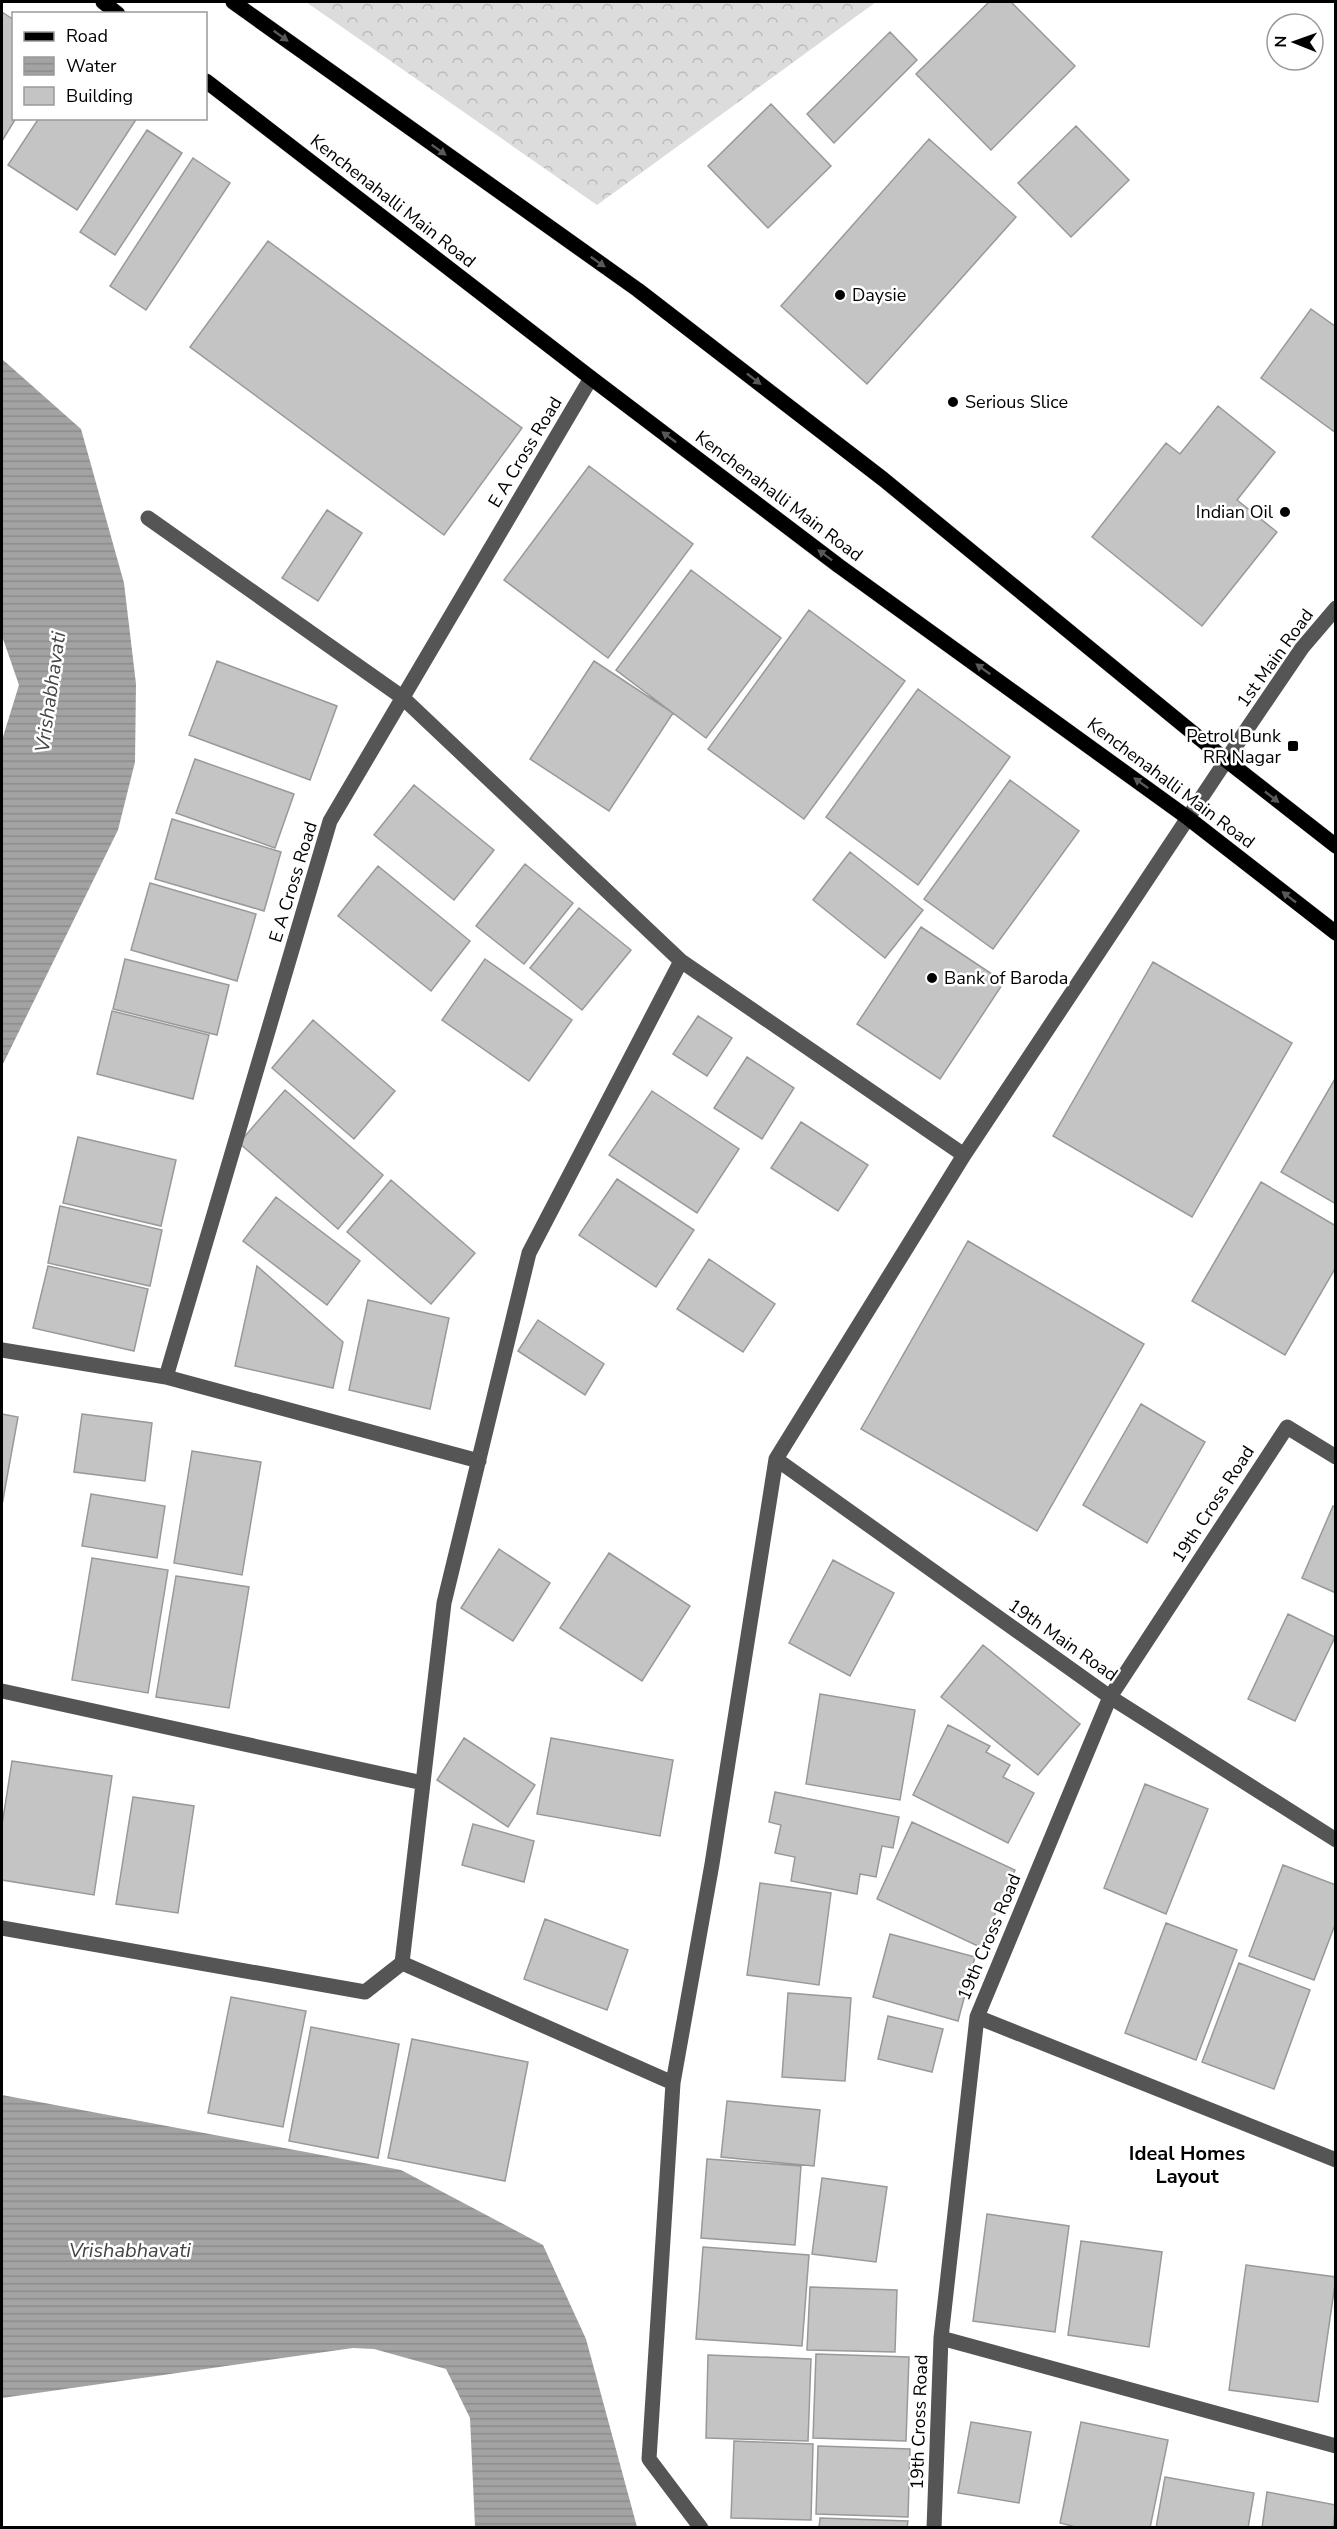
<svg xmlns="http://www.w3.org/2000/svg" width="1337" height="2529" viewBox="0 0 1337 2529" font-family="'Nunito Sans',sans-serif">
	<defs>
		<pattern id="forest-crowns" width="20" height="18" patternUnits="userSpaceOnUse" patternTransform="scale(1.5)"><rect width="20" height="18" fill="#dcdcdc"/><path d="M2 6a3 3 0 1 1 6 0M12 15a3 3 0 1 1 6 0" fill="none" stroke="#bbb"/></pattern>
		<pattern id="water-rules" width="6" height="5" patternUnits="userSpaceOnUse" patternTransform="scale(1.5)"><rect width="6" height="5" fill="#a3a3a3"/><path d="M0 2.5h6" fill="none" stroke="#8b8b8b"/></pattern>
	</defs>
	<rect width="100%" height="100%" fill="#fff"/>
	<!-- forest -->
	<path fill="url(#forest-crowns)" d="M 306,2 L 876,2 L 597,205 Z"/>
	<!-- water -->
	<path fill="url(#water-rules)" d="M 2,359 L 81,429 L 124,583 L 136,684 L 135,762 L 118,830 L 2,1066 L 2,740 L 19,685 L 2,636 Z
		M 2,2095 L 401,2170 L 543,2245 L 586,2339 L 637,2527 L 475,2527 L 470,2418 L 446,2369 L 374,2349 L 353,2348 L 2,2398 Z"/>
	<!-- building -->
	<path fill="#c4c4c4" stroke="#999" stroke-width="1.5" d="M 989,2 L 1011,2 L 1075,66 L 991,150 L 916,74 Z
		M 2,12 L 14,20 L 14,118 L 16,118 L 2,141 Z
		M 890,32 L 917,60 L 834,143 L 807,114 Z
		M 771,104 L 831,166 L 768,228 L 708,166 Z
		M 39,118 L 137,118 L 77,210 L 8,165 Z
		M 1076,126 L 1129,180 L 1071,237 L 1018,183 Z
		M 147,130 L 182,153 L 115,255 L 80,232 Z
		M 929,139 L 1016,217 L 867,384 L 781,306 Z
		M 193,158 L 230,183 L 146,310 L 110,286 Z
		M 268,241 L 522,428 L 444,535 L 190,347 Z
		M 1311,309 L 1336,327 L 1336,433 L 1261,378 Z
		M 1218,406 L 1275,452 L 1237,500 L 1277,532 L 1202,626 L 1092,537 L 1166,443 L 1180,454 Z
		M 589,466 L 693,544 L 608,658 L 504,580 Z
		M 327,510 L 362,533 L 318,601 L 282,578 Z
		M 691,570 L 781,638 L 706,738 L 616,670 Z
		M 809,610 L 905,681 L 804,819 L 708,749 Z
		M 217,661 L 337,706 L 310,780 L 189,735 Z
		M 594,661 L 673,713 L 609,811 L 530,759 Z
		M 918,689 L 1010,757 L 918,885 L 826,817 Z
		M 195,759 L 294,794 L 275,848 L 176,813 Z
		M 1010,780 L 1079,831 L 993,949 L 924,899 Z
		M 414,785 L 494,850 L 454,900 L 374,835 Z
		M 172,819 L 281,852 L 264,911 L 155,879 Z
		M 850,852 L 923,910 L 885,958 L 813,900 Z
		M 525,864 L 573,903 L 524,964 L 476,926 Z
		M 378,866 L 470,941 L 431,991 L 338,916 Z
		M 150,883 L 256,914 L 237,981 L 131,950 Z
		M 579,908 L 631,950 L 582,1010 L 530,968 Z
		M 921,927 L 1004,982 L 940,1079 L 857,1024 Z
		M 125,959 L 229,985 L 217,1035 L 113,1009 Z
		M 485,959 L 572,1020 L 529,1081 L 442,1020 Z
		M 1153,962 L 1292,1043 L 1192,1217 L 1053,1136 Z
		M 112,1011 L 209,1035 L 193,1099 L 97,1074 Z
		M 698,1016 L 732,1038 L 707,1076 L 673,1054 Z
		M 313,1020 L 395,1091 L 354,1139 L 272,1068 Z
		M 747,1057 L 794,1088 L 762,1139 L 714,1108 Z
		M 1336,1077 L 1336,1204 L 1281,1172 Z
		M 285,1090 L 383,1175 L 338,1229 L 239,1143 Z
		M 652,1091 L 739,1149 L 697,1213 L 609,1155 Z
		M 801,1122 L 868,1165 L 838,1211 L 771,1168 Z
		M 78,1137 L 176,1160 L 161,1226 L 63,1203 Z
		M 617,1179 L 694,1230 L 656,1287 L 579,1235 Z
		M 391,1180 L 475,1253 L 431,1304 L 347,1232 Z
		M 1261,1182 L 1336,1226 L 1336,1267 L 1285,1355 L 1192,1301 Z
		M 276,1197 L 360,1261 L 327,1305 L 243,1241 Z
		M 60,1206 L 162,1230 L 150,1286 L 48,1263 Z
		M 968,1241 L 1144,1344 L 1037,1531 L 861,1429 Z
		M 709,1259 L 775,1304 L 743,1352 L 677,1309 Z
		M 48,1266 L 148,1289 L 134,1351 L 33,1328 Z
		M 257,1266 L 343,1342 L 333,1388 L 235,1366 Z
		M 368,1300 L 449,1318 L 430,1409 L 349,1390 Z
		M 538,1320 L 604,1364 L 585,1395 L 518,1351 Z
		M 1141,1404 L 1205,1442 L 1147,1543 L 1083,1505 Z
		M 2,1414 L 18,1417 L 2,1505 Z
		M 82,1414 L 152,1423 L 145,1481 L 74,1472 Z
		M 192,1451 L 261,1462 L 242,1575 L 174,1563 Z
		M 91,1494 L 165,1506 L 157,1558 L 82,1546 Z
		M 1333,1506 L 1336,1507 L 1336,1593 L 1302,1578 Z
		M 499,1549 L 550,1583 L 513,1641 L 461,1608 Z
		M 609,1553 L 690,1606 L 642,1681 L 560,1628 Z
		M 92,1558 L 168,1570 L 148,1693 L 72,1680 Z
		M 833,1560 L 894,1593 L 850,1676 L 789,1643 Z
		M 176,1576 L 249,1587 L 229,1708 L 156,1697 Z
		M 1288,1614 L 1335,1637 L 1295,1721 L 1248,1699 Z
		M 983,1645 L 1080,1724 L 1038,1775 L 941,1697 Z
		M 820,1694 L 915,1710 L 900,1800 L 806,1784 Z
		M 948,1725 L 990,1746 L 986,1752 L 1010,1765 L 1003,1777 L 1034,1793 L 1008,1843 L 913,1795 Z
		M 464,1738 L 535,1785 L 508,1827 L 437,1780 Z
		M 551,1738 L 673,1760 L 660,1836 L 537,1814 Z
		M 12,1761 L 112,1776 L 94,1895 L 2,1880 L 2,1825 Z
		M 1145,1784 L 1208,1809 L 1166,1914 L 1104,1888 Z
		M 775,1792 L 899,1817 L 893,1848 L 882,1846 L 876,1877 L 860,1874 L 857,1894 L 791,1881 L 795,1857 L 775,1853 L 781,1825 L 769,1822 Z
		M 133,1797 L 194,1806 L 178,1913 L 116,1904 Z
		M 912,1822 L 1015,1870 L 980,1947 L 877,1899 Z
		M 473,1824 L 534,1841 L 524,1882 L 462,1865 Z
		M 1283,1865 L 1336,1885 L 1336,1922 L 1314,1980 L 1249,1956 Z
		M 760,1883 L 831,1893 L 819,1985 L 747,1975 Z
		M 545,1919 L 628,1950 L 607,2010 L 524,1979 Z
		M 1166,1923 L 1237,1950 L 1196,2060 L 1125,2033 Z
		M 890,1934 L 975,1957 L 958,2021 L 873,1997 Z
		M 1239,1963 L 1310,1990 L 1274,2089 L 1202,2062 Z
		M 788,1993 L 851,1998 L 845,2081 L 782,2077 Z
		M 231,1997 L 306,2011 L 283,2127 L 208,2113 Z
		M 888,2016 L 943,2029 L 932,2072 L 878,2059 Z
		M 311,2027 L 399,2044 L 378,2158 L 289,2141 Z
		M 412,2039 L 528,2062 L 505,2181 L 388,2158 Z
		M 727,2101 L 820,2110 L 814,2166 L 721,2157 Z
		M 707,2159 L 801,2166 L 795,2245 L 701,2238 Z
		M 822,2178 L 887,2187 L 876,2262 L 812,2254 Z
		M 987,2214 L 1069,2226 L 1055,2332 L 973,2321 Z
		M 1081,2241 L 1162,2252 L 1149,2347 L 1068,2335 Z
		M 703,2247 L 809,2255 L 802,2346 L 696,2339 Z
		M 1246,2265 L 1336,2277 L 1318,2402 L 1229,2390 Z
		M 810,2287 L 897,2290 L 895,2352 L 807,2350 Z
		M 816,2354 L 909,2357 L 906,2441 L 813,2438 Z
		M 708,2355 L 811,2359 L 808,2441 L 706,2438 Z
		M 971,2422 L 1031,2432 L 1019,2503 L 958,2493 Z
		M 1081,2422 L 1168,2440 L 1150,2528 L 1080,2528 L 1060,2523 Z
		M 734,2441 L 813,2444 L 811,2520 L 731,2518 Z
		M 818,2446 L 910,2449 L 908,2517 L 816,2514 Z
		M 1165,2477 L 1254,2493 L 1248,2528 L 1156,2528 Z
		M 1267,2492 L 1336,2505 L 1333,2528 L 1262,2528 Z
		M 820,2518 L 908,2521 L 907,2528 L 819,2528 Z"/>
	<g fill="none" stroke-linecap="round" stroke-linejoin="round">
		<defs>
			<path id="major" d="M 103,2 L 118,14
				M 233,2 L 638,290 L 883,479 L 1226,760 L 1336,846
				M 206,81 L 591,378 L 839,566 L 1188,818 L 1336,933"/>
		</defs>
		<!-- major casing -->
		<use href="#major" stroke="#dbdbdb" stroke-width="16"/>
		<!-- minor -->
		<path stroke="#555" stroke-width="15" d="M 148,518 L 402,697 L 681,961
			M 2,1350 L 166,1377 L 479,1461
			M 166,1377 L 330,821 L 591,378
			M 776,1459 L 1110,1697 L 1336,1840
			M 2,1691 L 423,1783
			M 2,1928 L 365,1992 L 402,1963
			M 977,2017 L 1336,2160
			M 673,2083 L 402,1963 L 444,1603 L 529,1253 L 681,961 L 964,1155
			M 941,2338 L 1336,2446
			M 701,2528 L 649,2459 L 673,2083 L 712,1864 L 776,1459 L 964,1155 L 1249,726 L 1302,648 L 1336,608
			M 934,2528 L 941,2338 L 977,2017 L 1110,1697 L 1287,1427 L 1336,1457"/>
		<!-- major -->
		<use href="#major" stroke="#000" stroke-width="15"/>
	</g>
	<!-- one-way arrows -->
	<defs><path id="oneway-solid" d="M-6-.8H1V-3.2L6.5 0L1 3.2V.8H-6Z" transform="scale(1.5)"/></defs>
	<g fill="#595959">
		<use href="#oneway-solid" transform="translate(281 36) rotate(36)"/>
		<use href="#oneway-solid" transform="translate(439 150) rotate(36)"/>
		<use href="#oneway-solid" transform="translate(598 262) rotate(35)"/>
		<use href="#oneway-solid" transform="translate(754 379) rotate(38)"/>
		<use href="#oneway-solid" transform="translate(669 437) rotate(-143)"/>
		<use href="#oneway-solid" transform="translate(825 555) rotate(-143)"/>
		<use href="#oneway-solid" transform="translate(983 669) rotate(-144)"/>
		<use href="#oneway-solid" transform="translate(1141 783) rotate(-144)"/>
		<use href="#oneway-solid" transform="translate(1272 797) rotate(38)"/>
		<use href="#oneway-solid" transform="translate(1289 897) rotate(-142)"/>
	</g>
	<!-- markers -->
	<g fill="#000" stroke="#fff" stroke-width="2">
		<circle cx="840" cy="295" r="6"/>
		<circle cx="953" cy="402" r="6"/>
		<circle cx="1285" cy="512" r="6"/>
		<rect x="1287" y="740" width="12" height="12" rx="3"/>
		<circle cx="932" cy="978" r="6"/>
	</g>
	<g text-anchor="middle" stroke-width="5" stroke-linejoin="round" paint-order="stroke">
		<!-- street labels -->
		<g font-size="18" fill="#000" stroke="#fff">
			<text transform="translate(393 201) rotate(38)" y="6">Kenchenahalli Main Road</text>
			<text transform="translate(525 452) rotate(-59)" y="6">E A Cross Road</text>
			<text transform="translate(779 496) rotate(37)" y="6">Kenchenahalli Main Road</text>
			<text transform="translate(1275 658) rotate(-54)" y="6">1st Main Road</text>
			<text transform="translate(1171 783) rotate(37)" y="6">Kenchenahalli Main Road</text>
			<text transform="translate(293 882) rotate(-73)" y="6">E A Cross Road</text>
			<text transform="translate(1213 1504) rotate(-57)" y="6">19th Cross Road</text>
			<text transform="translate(1063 1640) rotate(35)" y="6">19th Main Road</text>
			<text transform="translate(989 1937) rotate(-67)" y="6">19th Cross Road</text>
			<text transform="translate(919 2422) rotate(-88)" y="6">19th Cross Road</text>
		</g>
		<!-- poi labels -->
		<g font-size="18" fill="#000" stroke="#fff" text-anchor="start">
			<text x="852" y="301">Daysie</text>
			<text x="965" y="408">Serious Slice</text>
			<text x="1273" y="518" text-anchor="end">Indian Oil</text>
			<text x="1281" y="742" text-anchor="end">Petrol Bunk<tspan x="1281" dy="21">RR Nagar</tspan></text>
			<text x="944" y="984">Bank of Baroda</text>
		</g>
		<!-- water labels -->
		<g font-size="20" font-style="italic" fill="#444" stroke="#fff">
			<text transform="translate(50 692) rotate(-82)" y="7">Vrishabhavati</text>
			<text x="130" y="2257">Vrishabhavati</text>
		</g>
		<!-- neighbourhood labels -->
		<g font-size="20" font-weight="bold" fill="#000" stroke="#fff">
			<text x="1187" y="2160">Ideal Homes<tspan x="1187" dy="23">Layout</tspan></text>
		</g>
	</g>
	<!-- border -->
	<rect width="1337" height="2529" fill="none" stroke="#000000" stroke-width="6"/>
	<!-- legend -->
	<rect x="12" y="12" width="195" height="108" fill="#ffffff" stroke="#999999" stroke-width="1.5"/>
	<rect x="24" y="32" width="30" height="9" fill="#000000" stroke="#999999" stroke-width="1.5"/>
	<text x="66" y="42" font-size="18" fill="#000000">Road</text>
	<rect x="24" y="57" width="30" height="18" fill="url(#water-rules)" stroke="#999999" stroke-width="1.5"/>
	<text x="66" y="72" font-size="18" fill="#000000">Water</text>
	<rect x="24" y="87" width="30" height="18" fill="#c4c4c4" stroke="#999999" stroke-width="1.5"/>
	<text x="66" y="102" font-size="18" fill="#000000">Building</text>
	<!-- north arrow -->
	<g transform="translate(1295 42) rotate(271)"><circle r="28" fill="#ffffff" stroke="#999999" stroke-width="1.5"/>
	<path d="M0-4.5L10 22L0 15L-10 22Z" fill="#000000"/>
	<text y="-9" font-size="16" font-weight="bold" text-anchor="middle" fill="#000000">N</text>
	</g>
</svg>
